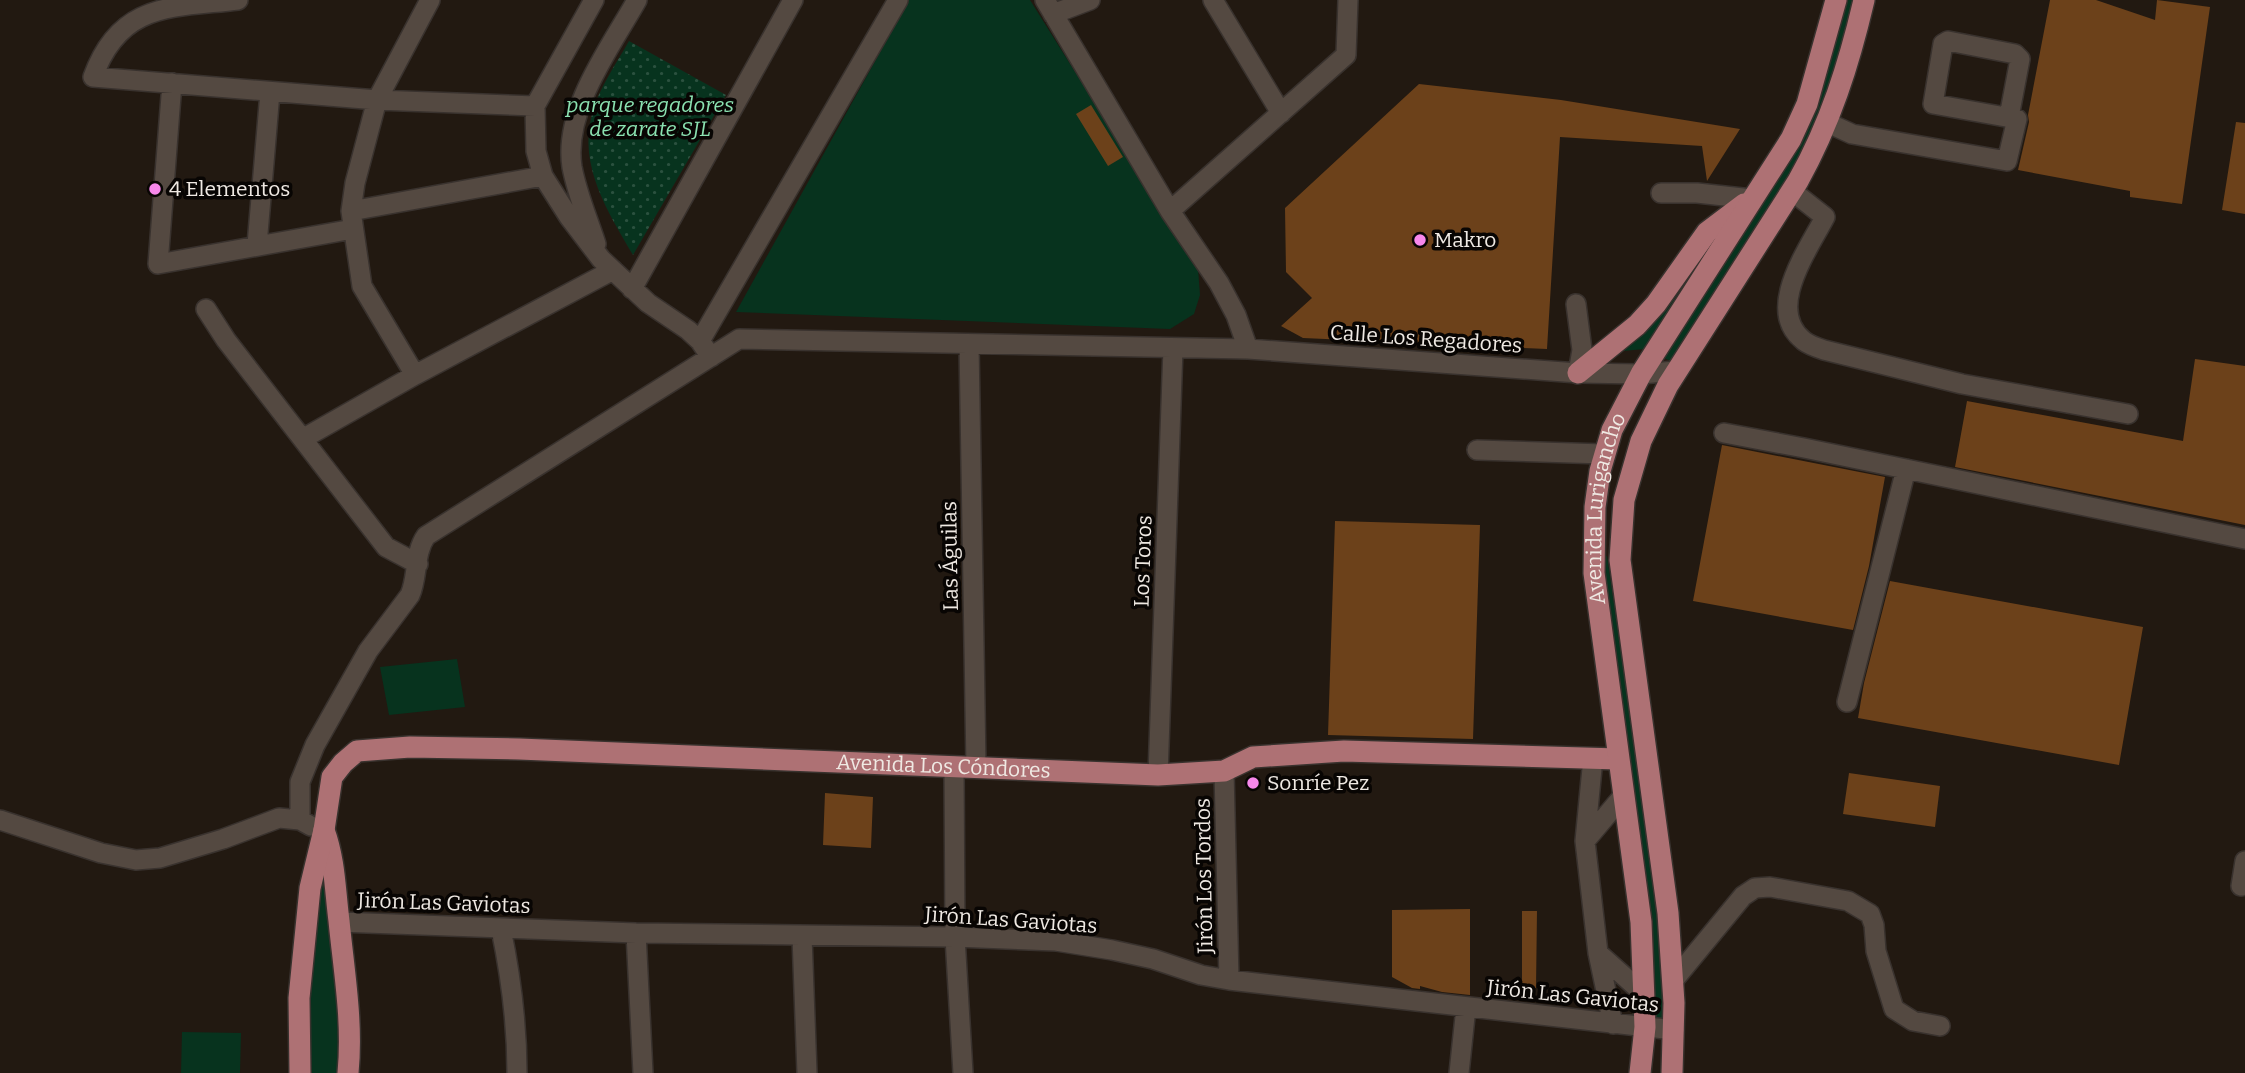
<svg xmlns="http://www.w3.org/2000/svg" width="2245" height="1073" viewBox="0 0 2245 1073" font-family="Bitter,serif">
	<defs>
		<pattern id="park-dots" width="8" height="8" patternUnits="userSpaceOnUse" patternTransform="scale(1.75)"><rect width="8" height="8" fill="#07331e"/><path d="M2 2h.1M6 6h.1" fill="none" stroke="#2b513f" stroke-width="1.8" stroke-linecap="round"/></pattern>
	</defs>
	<rect width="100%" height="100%" fill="#221911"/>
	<!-- grass -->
	<path fill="#07331e" d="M 909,0 L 1030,0 L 1198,268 L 1200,295 L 1194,314 L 1170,329 L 736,312 Z
		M 1844,0 L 1855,0 L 1827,104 L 1793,170 L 1671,361 L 1661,357 L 1818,101 L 1829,68 Z
		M 1708,255 L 1645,349 L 1623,351 L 1648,327 L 1699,259 Z
		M 1607,556 L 1660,916 L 1664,1023 L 1652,1022 L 1600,558 Z
		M 457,659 L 465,707 L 389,715 L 380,667 Z
		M 323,859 L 340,996 L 340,1073 L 309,1073 L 307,940 Z
		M 182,1032 L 241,1033 L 240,1073 L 181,1073 Z"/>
	<!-- park -->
	<path fill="url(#park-dots)" d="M 629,41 L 726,95 L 633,255 C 608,212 578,166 592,114 C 599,88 616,64 629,41 Z"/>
	<!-- building -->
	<path fill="#6c411a" d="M 2050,0 L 2096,0 L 2155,20 L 2157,0 L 2210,7 L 2182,204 L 2130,197 L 2130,191 L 2018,170 L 2029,122 L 2028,115 Z
		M 1419,84 L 1561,100 L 1740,129 L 1707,181 L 1702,146 L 1560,137 L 1547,349 L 1303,338 L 1281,326 L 1312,298 L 1286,272 L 1285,208 Z
		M 1091,105 L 1123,157 L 1108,166 L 1076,114 Z
		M 2236,122 L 2245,123 L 2245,214 L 2222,210 Z
		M 2195,359 L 2245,366 L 2245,525 L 1955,467 L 1967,401 L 2183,441 Z
		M 1722,445 L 1885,477 L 1869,566 L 1853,630 L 1693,601 Z
		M 1335,521 L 1480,525 L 1473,739 L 1328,735 Z
		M 1890,581 L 2143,627 L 2119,765 L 1858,718 L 1864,683 Z
		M 1849,773 L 1940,786 L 1935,827 L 1843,814 Z
		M 825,793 L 873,797 L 871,848 L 823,845 Z
		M 1470,909 L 1470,995 L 1442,992 L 1420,986 L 1420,989 L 1412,988 L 1392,977 L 1392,910 Z
		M 1522,911 L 1537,911 L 1536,988 L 1522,988 Z"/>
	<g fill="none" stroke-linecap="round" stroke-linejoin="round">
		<defs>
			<path id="minor" d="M 238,0 C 171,8 120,2 93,77 L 377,100 L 535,106
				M 594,0 L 535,106 L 536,151 L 543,176 L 569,217 L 601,259 L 648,303 L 688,330 L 700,341 L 711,357
				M 1045,0 L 1170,211 L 1219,283 L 1236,315 L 1248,349
				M 1213,0 L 1281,113
				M 1053,14 L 1090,0
				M 172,83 L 158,264 L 353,229
				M 1828,123 L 1852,134 L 2007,161 L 2017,119 L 1933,104 L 1943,44 L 1948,41 L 2015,54 L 2020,59 L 2009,117
				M 1792,191 L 1825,217 C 1808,250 1764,310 1804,341 C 1809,345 1818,348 1824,350 L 1962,384 L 2128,414
				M 1661,193 L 1697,193 L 1752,199
				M 351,211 L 543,176
				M 1170,211 L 1346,55 L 1348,0
				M 596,244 C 588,219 577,194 572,167 C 563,110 610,48 637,0
				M 257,245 L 270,92
				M 632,289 L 793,0
				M 1576,304 L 1582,350 L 1578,373
				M 206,309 L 226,340 L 386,547 L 418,564
				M 700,341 L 898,0
				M 969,344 L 976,767
				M 415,375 L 362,286 L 351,211 L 355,183 L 377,100 L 430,0
				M 1724,433 L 1804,448 L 2245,539
				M 304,438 L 415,375 L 613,270
				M 1477,450 L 1604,454
				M 1847,702 L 1906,469
				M 1593,758 L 1585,841 L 1598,953 L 1613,1024
				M 954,766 L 955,937 L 963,1073
				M 1224,771 L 1229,980
				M 1158,775 L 1173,348
				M 0,820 L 101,853 L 136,860 L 160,858 L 223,839 L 279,818 L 300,820 L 311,826
				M 300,820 L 300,782 L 315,745 L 368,651 L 410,595 C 418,577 414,553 426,536 L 739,339 L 1248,349 L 1578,373 L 1641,374 L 1675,371
				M 1585,841 L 1623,796
				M 2241,886 L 2245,861
				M 339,922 L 636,933 L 955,937 L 1056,941 L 1112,950 L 1153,959 L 1201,975 L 1229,980 L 1674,1030
				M 501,929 C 511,977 517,1024 517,1073
				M 636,933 L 643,1073
				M 802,936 L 807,1073
				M 1598,953 L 1644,994
				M 1673,981 L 1743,896 L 1755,888 L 1770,887 L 1848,901 L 1870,914 L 1874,925 L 1876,951 L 1894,1009 L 1913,1021 L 1940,1026
				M 1459,1073 L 1466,1007"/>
			<g id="major">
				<path d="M 1578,373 L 1637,325 L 1656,304 L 1707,232 L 1744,204"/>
				<path d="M 324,830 C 335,860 335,890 339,921 C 344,972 353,1022 348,1073"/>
				<path id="s1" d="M 300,1073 L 299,998 L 310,888 L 324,830 L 332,777 L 343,763 L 357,751 L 410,747 L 519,749 L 1158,775 L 1224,771 L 1253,757 L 1344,751 L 1618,759"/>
				<path id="s2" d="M 1640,1073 L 1645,1027 L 1641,922 L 1594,573 L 1595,507 L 1600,471 L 1612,430 L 1641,374 L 1791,139 L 1807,104 L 1836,0"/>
				<path d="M 1672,1073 L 1674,1003 L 1668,913 L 1620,560 L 1624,500 L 1641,441 L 1668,385 L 1798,181 C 1830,124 1849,64 1864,0"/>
			</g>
		</defs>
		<!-- minor casing -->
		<use href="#minor" stroke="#39322e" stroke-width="22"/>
		<!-- major casing -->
		<use href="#major" stroke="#39322e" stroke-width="24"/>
		<!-- minor -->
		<use href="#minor" stroke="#544941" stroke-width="19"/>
		<!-- major -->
		<use href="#major" stroke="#ae7174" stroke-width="21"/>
	</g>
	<!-- markers -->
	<g fill="#f888eb" stroke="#080503" stroke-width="2.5">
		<circle cx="155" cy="189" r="7"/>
		<circle cx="1420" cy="240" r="7"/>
		<circle cx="1253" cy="783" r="7"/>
	</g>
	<g text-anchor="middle" stroke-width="7" stroke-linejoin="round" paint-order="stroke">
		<!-- park labels -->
		<g font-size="21" font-style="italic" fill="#8be2b1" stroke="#080503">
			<text x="650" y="112">parque regadores<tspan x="650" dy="24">de zarate SJL</tspan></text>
		</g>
		<!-- poi labels -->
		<g font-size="21" fill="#efe9e3" stroke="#080503" text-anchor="start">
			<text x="169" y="196">4 Elementos</text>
			<text x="1434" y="247">Makro</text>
			<text x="1267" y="790">Sonríe Pez</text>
		</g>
		<!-- street labels -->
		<g font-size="21" fill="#efe9e3" stroke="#080503">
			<text transform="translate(1426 339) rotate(4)" y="7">Calle Los Regadores</text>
			<text dy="7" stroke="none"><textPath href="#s2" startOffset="569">Avenida Lurigancho</textPath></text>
			<text transform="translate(950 556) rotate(-91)" y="7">Las Águilas</text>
			<text transform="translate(1143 561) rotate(-88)" y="7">Los Toros</text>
			<text dy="7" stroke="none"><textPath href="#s1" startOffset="922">Avenida Los Cóndores</textPath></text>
			<text transform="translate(1204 876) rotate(-91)" y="7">Jirón Los Tordos</text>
			<text transform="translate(444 903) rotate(2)" y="7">Jirón Las Gaviotas</text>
			<text transform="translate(1011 920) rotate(4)" y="7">Jirón Las Gaviotas</text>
			<text transform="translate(1573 996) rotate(6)" y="7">Jirón Las Gaviotas</text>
		</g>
	</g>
</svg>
